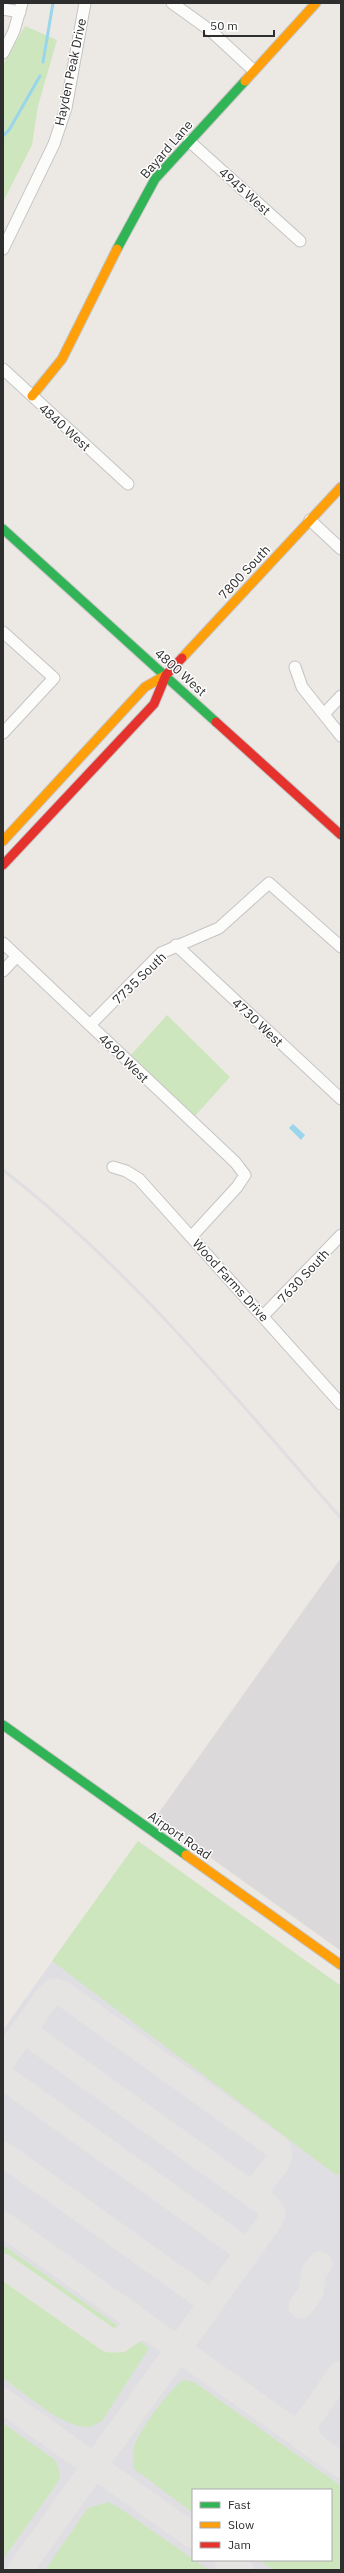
<svg xmlns="http://www.w3.org/2000/svg" width="344" height="2573" viewBox="0 0 344 2573" font-family="'IBM Plex Sans',sans-serif">
	<rect width="100%" height="100%" fill="#ece8e4"/>
	<!-- industrial -->
	<path fill="#dcd9db" d="M 341,1558 L 341,1951 L 155,1818 Z"/>
	<!-- airport -->
	<path fill="#dfdee2" fill-rule="evenodd" d="M 138,1841 L 341,1986 L 341,2570 L 3,2570 L 3,2030 ZM 193,2490 L 331,2490 L 331,2560 L 193,2560 Z"/>
	<!-- green -->
	<path fill="#cee6be" d="M 25,26 L 57,40 L 38,106 L 32,145 L 3,202 L 3,65 Z
		M 167,1015 L 230,1077 L 195,1116 L 131,1055 Z
		M 138,1841 L 341,1986 L 341,2172 L 336,2175 L 52,1961 Z
		M 3,2245 L 149,2348 L 102,2421 C 97,2423 92,2427 88,2427 C 63,2428 23,2392 3,2378 Z
		M 184,2380 L 194,2382 L 341,2486 L 341,2570 L 273,2570 L 259,2560 L 331,2560 L 331,2490 L 193,2490 L 193,2513 L 133,2468 C 134,2461 132,2450 135,2444 C 140,2430 171,2386 184,2380 Z
		M 3,2423 L 56,2461 L 60,2475 L 58,2482 L 3,2559 Z
		M 108,2502 L 121,2509 L 209,2570 L 45,2570 L 88,2508 Z"/>
	<!-- water -->
	<path fill="#99d6ec" d="M 293,1124 L 305,1135 L 301,1140 L 289,1128 Z"/>
	<g fill="none" stroke-linecap="round" stroke-linejoin="round">
		<!-- stream -->
		<path stroke="#99d6ec" stroke-width="3" d="M 43,62 L 53,3
			M 3,136 L 9,130 L 40,76"/>
		<!-- taxiway -->
		<path stroke="#e6e4e2" stroke-width="25" d="M 17,2039 L 23,2035 L 31,2036 L 266,2204 L 273,2213 L 270,2221 L 20,2570
			M 3,2060 L 48,1996 L 54,1991 L 62,1993 L 278,2148 C 288,2167 245,2184 262,2201
			M 3,2077 L 237,2244 L 244,2252 L 241,2261
			M 3,2154 L 202,2296 L 207,2302 L 206,2310
			M 3,2224 L 341,2465
			M 3,2266 L 109,2340 L 120,2340 L 138,2327 L 150,2329
			M 301,2306 L 311,2292 L 314,2272 L 320,2264
			M 3,2401 L 193,2536
			M 312,2444 L 306,2433 L 306,2423 L 341,2373
			M 227,2560 L 241,2570"/>
		<defs>
			<path id="street" d="M 172,3 L 211,31 L 253,70
				M 3,9 L 20,12
				M 3,53 L 14,31 L 22,3
				M 189,141 L 300,241
				M 3,249 L 54,144 L 66,108 L 85,3
				M 3,369 L 128,484
				M 310,520 L 341,549
				M 3,632 L 54,678 L 3,733
				M 295,667 L 302,687 L 341,736
				M 324,714 L 341,696
				M 3,943 L 235,1162 L 245,1175 L 237,1187 L 192,1236
				M 176,945 L 341,1099
				M 3,971 L 17,956
				M 91,1024 L 161,953 L 219,928 L 269,883 L 341,947
				M 113,1167 L 126,1171 L 139,1179 L 341,1404
				M 263,1316 L 341,1235"/>
			<path id="fast" d="M 117,249 L 155,179 L 245,81
				M 3,529 L 216,722
				M 3,1725 L 186,1855"/>
			<path id="slow" d="M 245,81 L 316,3
				M 32,396 L 62,359 L 117,249
				M 182,658 L 341,487
				M 3,841 L 145,687 L 166,675
				M 186,1855 L 341,1965"/>
			<path id="jam" d="M 216,722 L 341,835
				M 3,865 L 154,704 L 166,675 L 182,658"/>
		</defs>
		<!-- street casing -->
		<use href="#street" stroke="#c5c4c5" stroke-width="13"/>
		<!-- fast casing -->
		<use href="#fast" stroke="#c5c4c5" stroke-width="11"/>
		<!-- slow casing -->
		<use href="#slow" stroke="#c5c4c5" stroke-width="11"/>
		<!-- jam casing -->
		<use href="#jam" stroke="#c5c4c5" stroke-width="11"/>
		<!-- street -->
		<use href="#street" stroke="#fcfcfb" stroke-width="11"/>
		<!-- fast -->
		<use href="#fast" stroke="#30b455" stroke-width="9"/>
		<!-- slow -->
		<use href="#slow" stroke="#ff9f0a" stroke-width="9"/>
		<!-- jam -->
		<use href="#jam" stroke="#e5322d" stroke-width="9"/>
		<!-- rail -->
		<path stroke="#dfdfe1" stroke-width="3" d="M 3,1170 C 132,1270 234,1396 341,1518"/>
	</g>
	<g text-anchor="middle" stroke-width="3" stroke-linejoin="round" paint-order="stroke">
		<!-- street labels -->
		<g font-size="13" fill="#2e2e2e" stroke="#fff">
			<text transform="translate(70 72) rotate(-78)" y="5">Hayden Peak Drive</text>
			<text transform="translate(166 149) rotate(-49)" y="5">Bayard Lane</text>
			<text transform="translate(245 191) rotate(42)" y="5">4945 West</text>
			<text transform="translate(65 427) rotate(42)" y="5">4840 West</text>
			<text transform="translate(244 572) rotate(-47)" y="5">7800 South</text>
			<text transform="translate(181 672) rotate(42)" y="5">4800 West</text>
			<text transform="translate(139 978) rotate(-44)" y="5">7735 South</text>
			<text transform="translate(258 1022) rotate(43)" y="5">4730 West</text>
			<text transform="translate(124 1058) rotate(44)" y="5">4690 West</text>
			<text transform="translate(303 1276) rotate(-47)" y="5">7630 South</text>
			<text transform="translate(231 1280) rotate(48)" y="5">Wood Farms Drive</text>
			<text transform="translate(180 1835) rotate(35)" y="5">Airport Road</text>
		</g>
	</g>
	<!-- border -->
	<rect width="344" height="2573" fill="none" stroke="#2e2e2e" stroke-width="8"/>
	<!-- legend -->
	<rect x="192" y="2489" width="140" height="72" fill="#ffffff" stroke="#ababab"/>
	<rect x="200" y="2502" width="20" height="6" fill="#30b455" stroke="#ababab"/>
	<text x="228" y="2509" font-size="12" fill="#2e2e2e">Fast</text>
	<rect x="200" y="2522" width="20" height="6" fill="#ff9f0a" stroke="#ababab"/>
	<text x="228" y="2529" font-size="12" fill="#2e2e2e">Slow</text>
	<rect x="200" y="2542" width="20" height="6" fill="#e5322d" stroke="#ababab"/>
	<text x="228" y="2549" font-size="12" fill="#2e2e2e">Jam</text>
	<!-- scale -->
	<path d="M204 30v6h70v-6" fill="none" stroke="#2e2e2e" stroke-width="2"/>
	<text x="210" y="30" font-size="12" fill="#2e2e2e" stroke="#ffffff" stroke-width="3" paint-order="stroke">50 m</text>
</svg>
